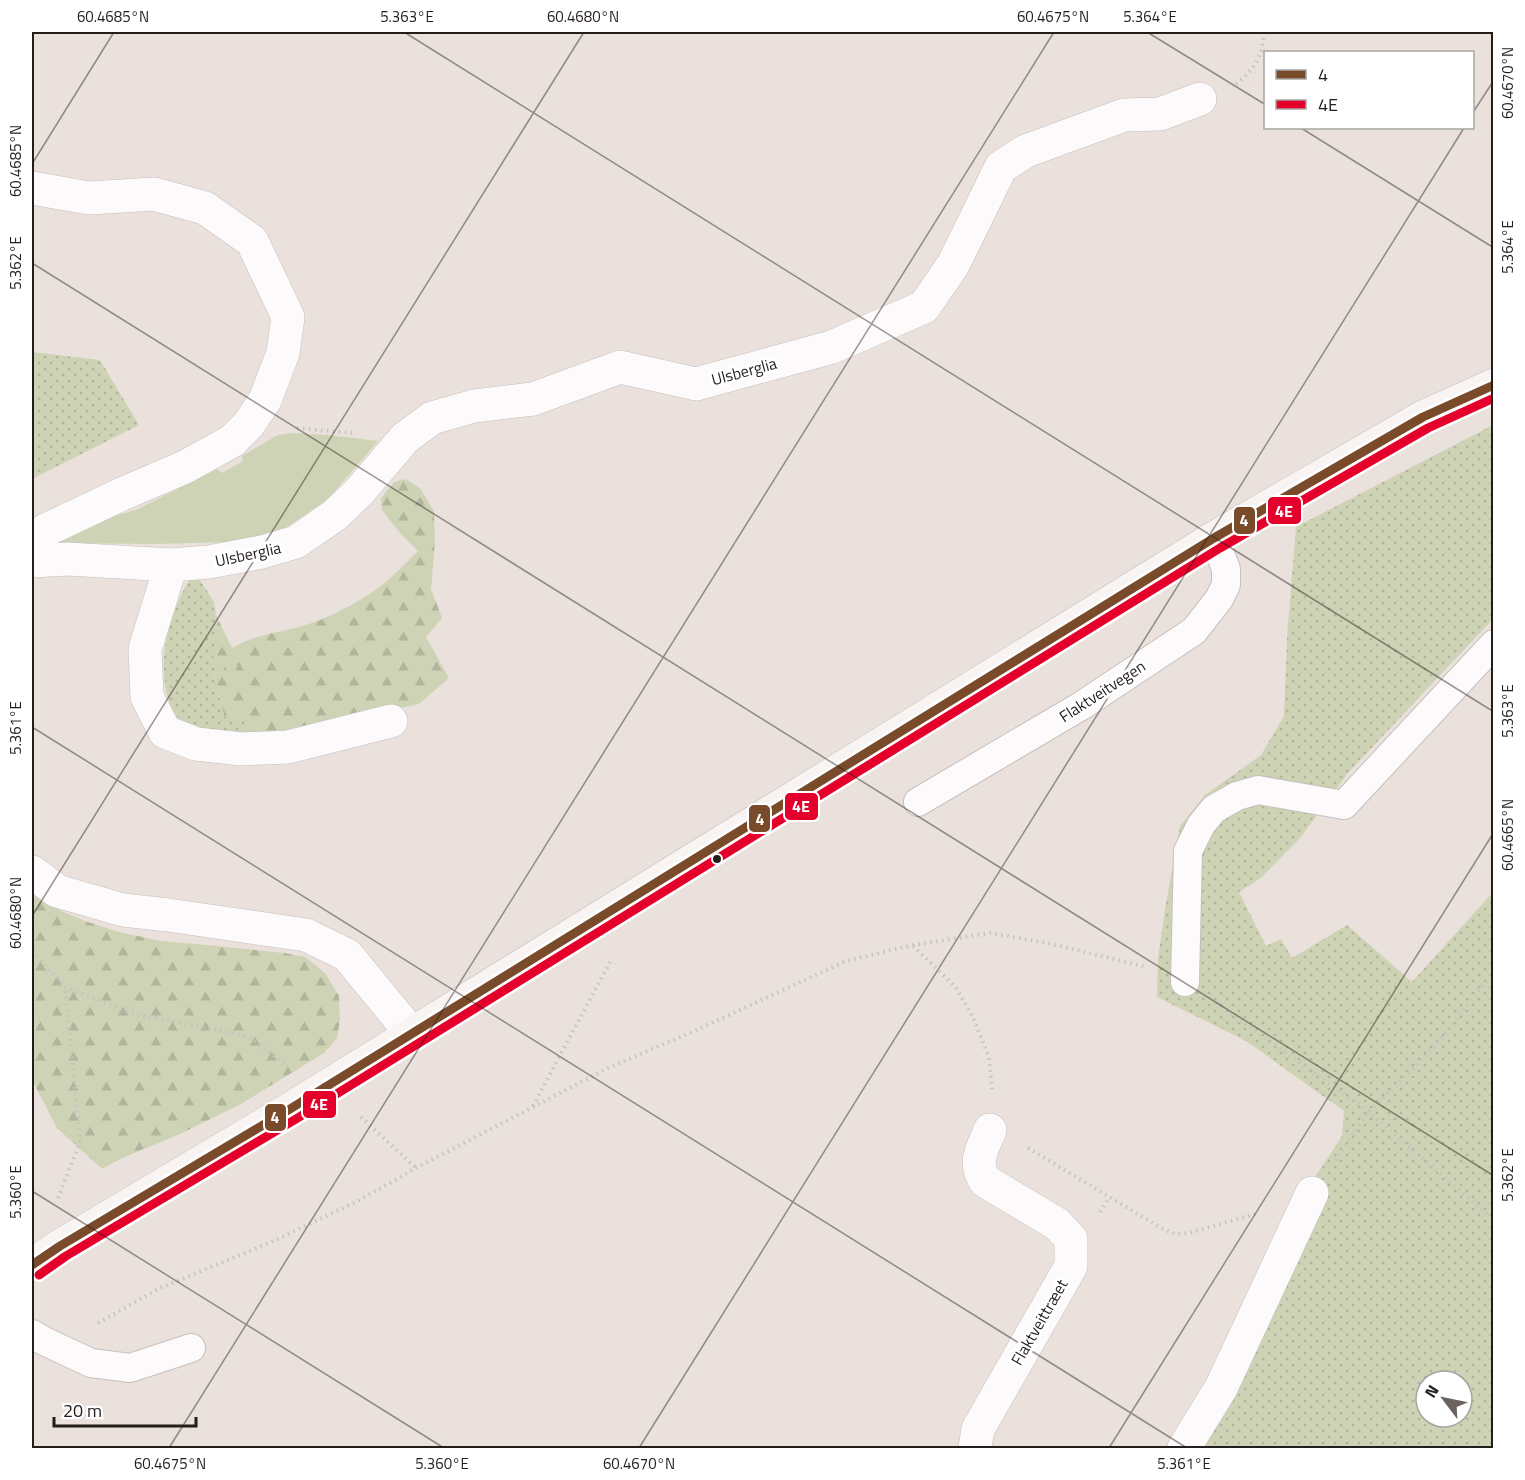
<svg xmlns="http://www.w3.org/2000/svg" width="1525" height="1480" viewBox="0 0 1525 1480" font-family="'Titillium Web',sans-serif">
	<defs>
		<pattern id="forest-firs" width="22" height="20" patternUnits="userSpaceOnUse" patternTransform="scale(1.5)"><rect width="22" height="20" fill="#ced3b5"/><path d="M5 1l3.5 6h-7zM16 11l3.5 6h-7z" fill="#b1b59b"/></pattern>
		<pattern id="park-dots" width="8" height="8" patternUnits="userSpaceOnUse" patternTransform="scale(1.5)"><rect width="8" height="8" fill="#ced3b5"/><path d="M2 2h.1M6 6h.1" fill="none" stroke="#b1b59b" stroke-width="1.8" stroke-linecap="round"/></pattern>
	</defs>
	<rect width="100%" height="100%" fill="#eae1dd"/>
	<!-- grass -->
	<path fill="#ced3b5" d="M 292,433 L 328,435 L 378,441 L 328,499 L 281,531 L 233,542 L 156,544 L 55,543 L 113,516 L 136,510 L 217,469 L 222,473 L 243,461 L 242,456 L 278,435 Z"/>
	<!-- forest -->
	<path fill="url(#forest-firs)" d="M 406,479 L 420,488 L 434,511 L 435,542 L 431,589 L 442,618 L 426,637 L 449,678 L 419,704 L 290,733 L 248,734 L 224,716 L 212,665 L 216,615 L 232,648 C 258,632 291,632 320,620 C 338,613 365,598 381,586 C 394,575 406,563 418,551 L 399,532 L 382,510 L 381,498 L 394,482 Z
		M 32,894 L 61,911 L 85,921 L 119,932 L 161,941 L 207,945 L 284,953 L 305,957 L 325,973 L 339,996 L 340,1020 L 337,1038 L 324,1053 L 241,1104 L 180,1134 L 122,1158 L 102,1169 L 57,1128 L 32,1080 Z"/>
	<!-- park -->
	<path fill="url(#park-dots)" fill-rule="evenodd" d="M 32,352 L 100,360 L 139,425 L 32,479 L 33,440 L 32,440 Z
		M 1493,425 L 1493,619 L 1348,773 L 1301,837 L 1261,878 L 1239,892 L 1266,946 L 1281,939 L 1292,958 L 1347,925 L 1412,982 L 1493,892 L 1493,1448 L 1182,1448 L 1306,1191 L 1342,1136 L 1344,1111 L 1246,1041 L 1157,997 L 1158,958 L 1166,903 L 1180,826 L 1205,795 L 1261,755 L 1284,716 L 1287,637 L 1296,527 ZM 1426,1381 L 1462,1381 L 1462,1417 L 1426,1417 Z
		M 191,577 L 198,577 L 214,602 L 216,615 L 213,665 L 237,664 L 238,673 L 214,674 L 224,716 L 244,720 L 248,734 C 234,732 220,731 206,729 C 202,729 196,729 192,727 C 178,722 174,714 169,701 C 155,661 170,611 191,577 Z"/>
	<g fill="none" stroke-linecap="round" stroke-linejoin="round">
		<defs>
			<path id="lane" d="M 918,802 L 1081,706 L 1194,631 L 1219,599 L 1226,585 L 1226,569 L 1214,538
				M 1185,982 L 1188,851 L 1201,825 L 1214,809 L 1237,796 L 1258,790 L 1344,805 L 1494,644
				M 32,1334 L 46,1342 L 91,1363 L 130,1368 L 191,1348"/>
			<path id="street" d="M 32,188 L 89,198 L 154,194 L 205,208 L 252,241 L 288,317 L 283,353 L 265,400 L 249,424 L 232,441 L 185,467 L 122,494 L 46,530 L 32,538
				M 32,561 L 68,559 L 171,565 L 209,562 L 262,552 L 296,542 L 335,515 L 359,492 L 405,438 L 432,418 L 474,406 L 533,399 L 620,367 L 696,384 L 832,347 L 924,307 L 953,265 L 1001,167 L 1026,151 L 1124,115 L 1160,114 L 1200,99
				M 171,565 L 145,649 L 147,697 L 165,732 L 196,744 L 241,749 L 288,747 L 391,721
				M 32,872 L 57,891 L 123,910 L 168,915 L 306,935 L 347,955 L 412,1034
				M 975,1448 L 978,1429 L 1071,1266 L 1071,1239 L 1057,1224 L 985,1181 C 973,1161 982,1150 990,1130
				M 1184,1448 L 1221,1388 L 1312,1193"/>
			<path id="secondary" d="M 32,1265 L 60,1246 L 290,1109 L 1214,538 L 1423,417 L 1494,385"/>
		</defs>
		<!-- lane casing -->
		<use href="#lane" stroke="#c6bfbc" stroke-width="30"/>
		<!-- street casing -->
		<use href="#street" stroke="#c6bfbc" stroke-width="34"/>
		<!-- secondary casing -->
		<use href="#secondary" stroke="#c6bfbc" stroke-width="34"/>
		<!-- path -->
		<path stroke="#c5c2c0" stroke-width="4" stroke-dasharray="1.5 4.5" stroke-linecap="butt" d="M 1236,84 C 1255,69 1263,56 1264,32
			M 297,428 L 352,433
			M 913,946 L 955,986 L 973,1017 L 989,1058 L 992,1089
			M 32,952 L 65,987 L 138,1015 L 197,1025 L 249,1037 L 284,1063
			M 1216,1003 L 1369,1112 L 1494,1220
			M 533,1106 L 610,962
			M 361,1117 L 416,1168
			M 1028,1148 L 1161,1228 L 1175,1234 L 1189,1233 L 1255,1214
			M 1335,1160 L 1369,1112 L 1434,1047 L 1484,984 L 1494,976
			M 58,1198 L 80,1142 L 65,987
			M 1100,1212 L 1110,1197
			M 98,1323 L 160,1288 L 269,1243 L 358,1201 L 416,1168 L 608,1068 L 692,1032 L 846,961 L 913,945 L 990,933 L 1052,944 L 1146,967"/>
		<!-- lane -->
		<use href="#lane" stroke="#fcfafa" stroke-width="28"/>
		<!-- street -->
		<use href="#street" stroke="#fcfafa" stroke-width="33"/>
		<!-- secondary -->
		<use href="#secondary" stroke="#f8f4f4" stroke-width="33"/>
		<defs>
			<path id="bus-1" d="M 32,1265 L 60,1246 L 290,1109 L 1214,538 L 1423,417 L 1494,385"/>
			<path id="bus-2" d="M 39,1275 L 66,1256 L 296,1119 L 1220,548 L 1428,428 L 1494,398"/>
		</defs>
		<!-- bus-1 casing -->
		<use href="#bus-1" stroke="#fff" stroke-width="14"/>
		<!-- bus-2 casing -->
		<use href="#bus-2" stroke="#fff" stroke-width="14"/>
		<!-- bus-1 -->
		<use href="#bus-1" stroke="#7a4b2a" stroke-width="9"/>
		<!-- bus-2 -->
		<use href="#bus-2" stroke="#e4002b" stroke-width="9"/>
	</g>
	<!-- ticks -->
	<path fill="none" stroke="#231d1b" stroke-width="1.5" stroke-opacity="0.45" d="M 404,32 L 1494,712M 1147,32 L 1266,105M 1472,114 L 1494,80M 1301,128 L 1494,248M 32,164 L 114,32M 32,263 L 1494,1176M 32,727 L 1187,1448M 32,916 L 584,32M 32,1191 L 444,1448M 169,1448 L 1054,32M 639,1448 L 1464,128M 1109,1448 L 1494,832"/>
	<!-- markers -->
	<circle fill="#231d1b" stroke="#fff" stroke-width="2" cx="717" cy="859" r="5"/>
	<g text-anchor="middle" stroke-width="6" stroke-linejoin="round" paint-order="stroke">
		<!-- street labels -->
		<g font-size="16" fill="#231d1b" stroke="#fff">
			<text transform="translate(744 371) rotate(-15)" y="6">Ulsberglia</text>
			<text transform="translate(248 554) rotate(-12)" y="6">Ulsberglia</text>
			<text transform="translate(1102 691) rotate(-33)" y="6">Flaktveitvegen</text>
			<text transform="translate(1039 1322) rotate(-60)" y="6">Flaktveittræet</text>
		</g>
	</g>
	<g stroke="#fff" stroke-width="2">
		<rect x="1267" y="496" width="35" height="29" rx="6" fill="#e4002b"/>
		<rect x="1233" y="506" width="23" height="29" rx="6" fill="#7a4b2a"/>
		<rect x="784" y="792" width="35" height="29" rx="6" fill="#e4002b"/>
		<rect x="748" y="804" width="23" height="29" rx="6" fill="#7a4b2a"/>
		<rect x="302" y="1090" width="35" height="29" rx="6" fill="#e4002b"/>
		<rect x="264" y="1103" width="23" height="29" rx="6" fill="#7a4b2a"/>
	</g>
	<g font-size="16" text-anchor="middle" font-weight="bold" fill="#fff">
		<text x="1284" y="517">4E</text>
		<text x="1244" y="526">4</text>
		<text x="801" y="812">4E</text>
		<text x="760" y="825">4</text>
		<text x="319" y="1110">4E</text>
		<text x="275" y="1123">4</text>
	</g>
	<!-- border -->
	<rect width="1525" height="1480" fill="none" stroke="#ffffff" stroke-width="66"/>
	<!-- legend -->
	<rect x="1264" y="51" width="210" height="78" fill="#ffffff" stroke="#a7a5a4" stroke-width="1.5"/>
	<rect x="1276" y="70" width="30" height="9" fill="#7a4b2a" stroke="#a7a5a4" stroke-width="1.5"/>
	<text x="1318" y="81" font-size="18" fill="#231d1b">4</text>
	<rect x="1276" y="100" width="30" height="9" fill="#e4002b" stroke="#a7a5a4" stroke-width="1.5"/>
	<text x="1318" y="111" font-size="18" fill="#231d1b">4E</text>
	<!-- north arrow -->
	<g transform="translate(1444 1399) rotate(302)"><circle r="28" fill="#ffffff" stroke="#a7a5a4" stroke-width="1.5"/>
	<path d="M0-4.5L10 22L0 15L-10 22Z" fill="#69625f"/>
	<text y="-9" font-size="16" font-weight="bold" text-anchor="middle" fill="#231d1b">N</text>
	</g>
	<!-- scale -->
	<path d="M54 1417v9h142v-9" fill="none" stroke="#231d1b" stroke-width="3"/>
	<text x="63" y="1417" font-size="18" fill="#231d1b" stroke="#ffffff" stroke-width="4.5" paint-order="stroke">20 m</text>
	<rect x="33" y="33" width="1459" height="1414" fill="none" stroke="#231d1b" stroke-width="2"/>
	<g font-size="15" text-anchor="middle" fill="#231d1b">
		<text x="113" y="22">60.4685°N</text>
		<text x="407" y="22">5.363°E</text>
		<text x="583" y="22">60.4680°N</text>
		<text x="1053" y="22">60.4675°N</text>
		<text x="1150" y="22">5.364°E</text>
		<text transform="translate(1508 83) rotate(-90)" y="5">60.4670°N</text>
		<text transform="translate(16 161) rotate(-90)" y="5">60.4685°N</text>
		<text transform="translate(1508 247) rotate(-90)" y="5">5.364°E</text>
		<text transform="translate(16 263) rotate(-90)" y="5">5.362°E</text>
		<text transform="translate(1508 711) rotate(-90)" y="5">5.363°E</text>
		<text transform="translate(16 728) rotate(-90)" y="5">5.361°E</text>
		<text transform="translate(1508 835) rotate(-90)" y="5">60.4665°N</text>
		<text transform="translate(16 913) rotate(-90)" y="5">60.4680°N</text>
		<text transform="translate(1508 1175) rotate(-90)" y="5">5.362°E</text>
		<text transform="translate(16 1192) rotate(-90)" y="5">5.360°E</text>
		<text x="170" y="1469">60.4675°N</text>
		<text x="442" y="1469">5.360°E</text>
		<text x="639" y="1469">60.4670°N</text>
		<text x="1184" y="1469">5.361°E</text>
	</g>
</svg>
